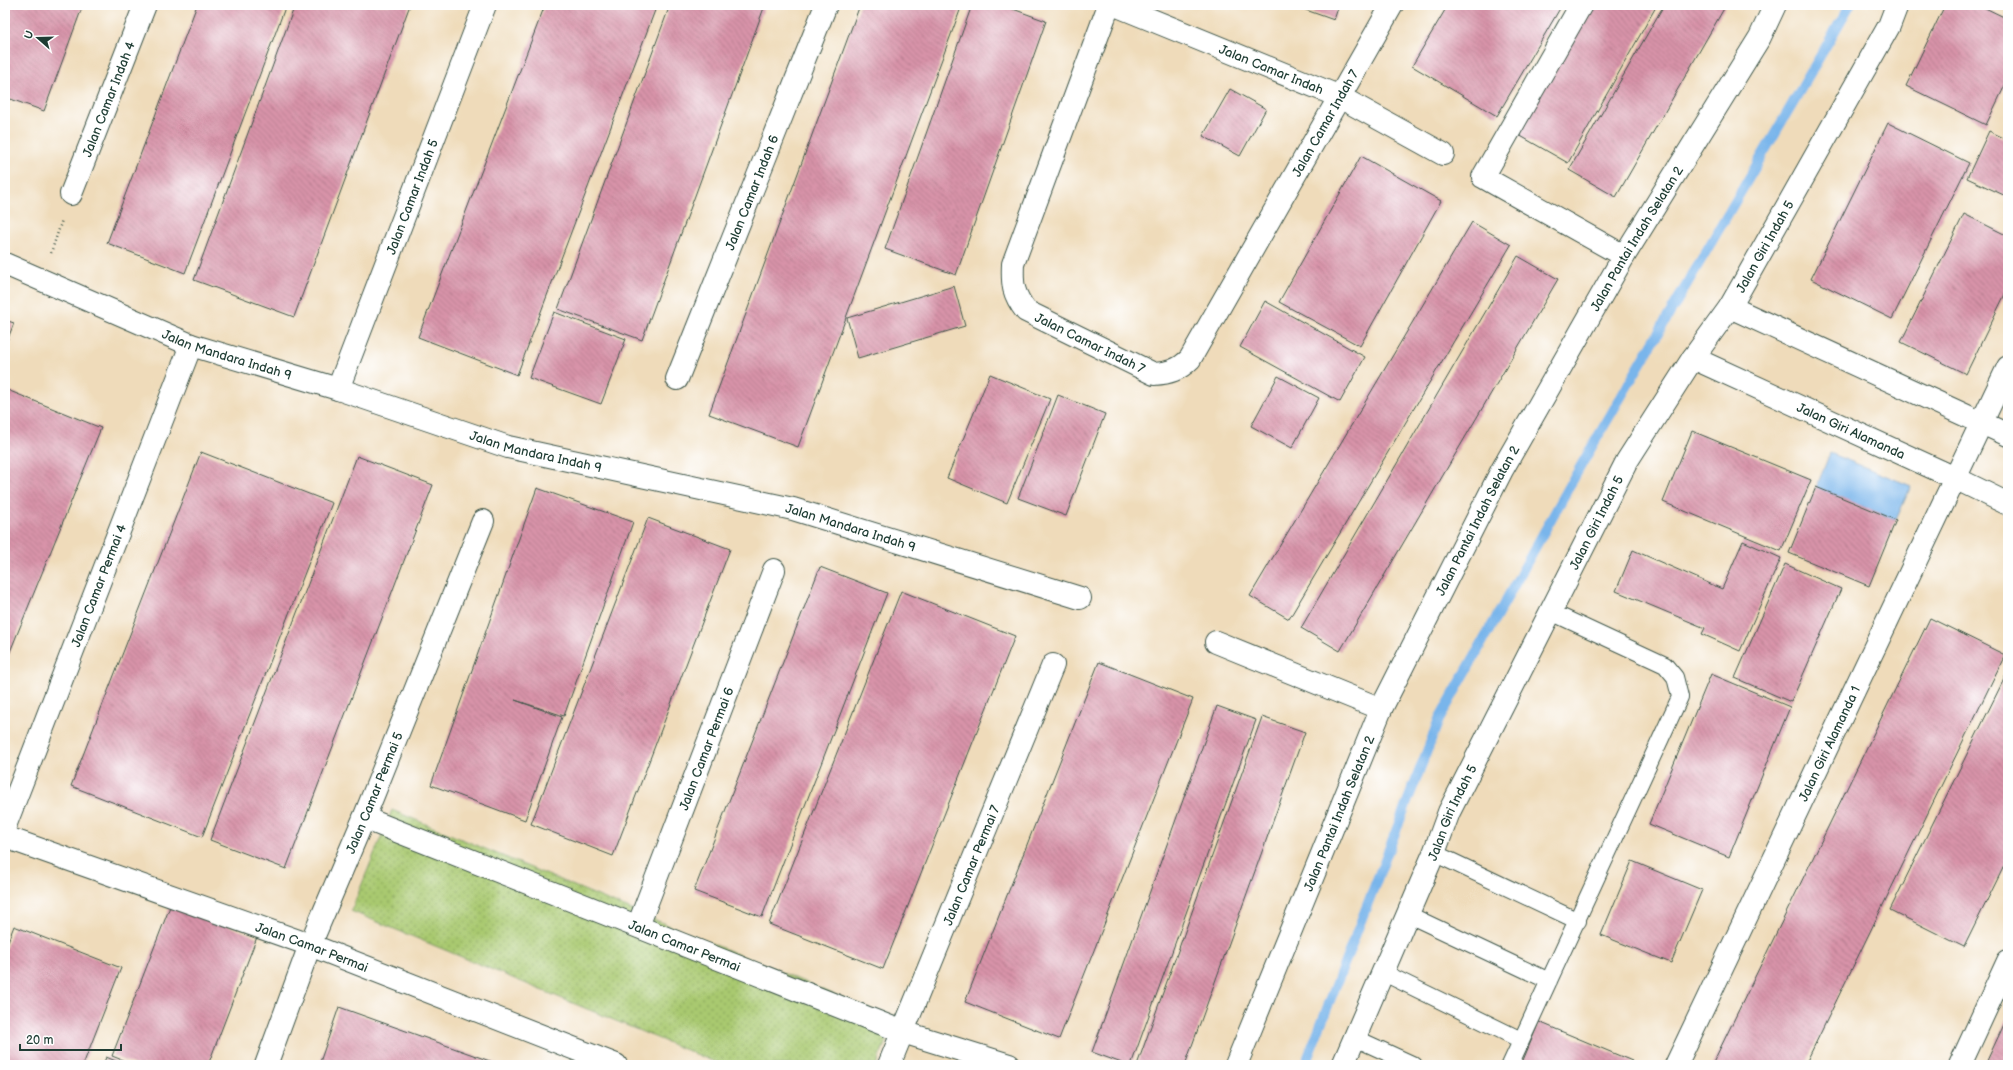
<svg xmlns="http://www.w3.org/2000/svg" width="2013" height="1070" viewBox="0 0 2013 1070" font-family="'Balsamiq Sans',sans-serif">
	<defs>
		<pattern id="park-dots" width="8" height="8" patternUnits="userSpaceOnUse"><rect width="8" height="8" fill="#a9c970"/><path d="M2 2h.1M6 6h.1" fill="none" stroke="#89a45d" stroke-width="1.8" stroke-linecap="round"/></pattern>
		<pattern id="building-back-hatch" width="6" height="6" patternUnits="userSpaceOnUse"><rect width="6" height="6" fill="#d893a9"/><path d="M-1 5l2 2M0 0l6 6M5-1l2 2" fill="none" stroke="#af798a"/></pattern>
	</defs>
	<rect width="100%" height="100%" fill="#fff"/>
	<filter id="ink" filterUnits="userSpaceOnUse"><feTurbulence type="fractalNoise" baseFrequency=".025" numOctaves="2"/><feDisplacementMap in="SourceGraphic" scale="8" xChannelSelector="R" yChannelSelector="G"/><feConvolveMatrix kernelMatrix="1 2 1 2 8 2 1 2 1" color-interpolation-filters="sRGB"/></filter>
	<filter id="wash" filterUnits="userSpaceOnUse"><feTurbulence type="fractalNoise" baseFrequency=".012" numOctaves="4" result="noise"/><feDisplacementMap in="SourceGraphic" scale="16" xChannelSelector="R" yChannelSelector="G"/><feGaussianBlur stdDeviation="0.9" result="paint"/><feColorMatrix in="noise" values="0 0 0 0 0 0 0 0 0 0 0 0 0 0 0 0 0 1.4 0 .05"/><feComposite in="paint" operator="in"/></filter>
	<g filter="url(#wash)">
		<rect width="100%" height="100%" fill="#efdbba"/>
		<!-- park -->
		<path fill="url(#park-dots)" stroke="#648352" d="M 392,810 L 895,1020 L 876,1065 L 722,1065 L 351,911 Z"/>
		<!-- water -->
		<path fill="#79b5eb" stroke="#4c7990" d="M 1830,453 L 1911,486 L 1896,520 L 1816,488 Z"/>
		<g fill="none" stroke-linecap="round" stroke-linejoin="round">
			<!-- stream -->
			<path stroke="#79b5eb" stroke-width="10" d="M 1305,1065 L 1439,720 L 1583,462 L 1850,5"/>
		</g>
		<g id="blocks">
			<!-- building -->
			<path fill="url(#building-back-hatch)" d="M 5,5 L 83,5 L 44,111 L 5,97 Z
				M 197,5 L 286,5 L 185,273 L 107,243 Z
				M 295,5 L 410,5 L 294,317 L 194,280 Z
				M 545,5 L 657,5 L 517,375 L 418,337 Z
				M 670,5 L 765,5 L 642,340 L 558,309 Z
				M 860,5 L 962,5 L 798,447 L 709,414 Z
				M 972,5 L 1002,5 L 1046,21 L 956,275 L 885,249 Z
				M 1292,5 L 1339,5 L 1334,20 Z
				M 1448,5 L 1562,5 L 1497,116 L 1412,66 Z
				M 1590,5 L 1657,5 L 1568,163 L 1517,134 Z
				M 1664,5 L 1726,5 L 1616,197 L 1569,170 Z
				M 1945,5 L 1979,5 L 2008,19 L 2008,79 L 1986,125 L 1906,86 Z
				M 1230,89 L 1266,109 L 1240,156 L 1203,136 Z
				M 1888,123 L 1969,163 L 1892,319 L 1811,279 Z
				M 1989,131 L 2008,140 L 2008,197 L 1967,178 Z
				M 1361,156 L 1441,201 L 1360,346 L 1279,302 Z
				M 1964,214 L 2008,236 L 2008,288 L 1966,374 L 1901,342 Z
				M 1472,222 L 1511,245 L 1289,619 L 1250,596 Z
				M 1518,256 L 1558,279 L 1340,651 L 1301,628 Z
				M 954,286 L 965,326 L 858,358 L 847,318 Z
				M 1265,301 L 1365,357 L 1340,402 L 1240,347 Z
				M 554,312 L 626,339 L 601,404 L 529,378 Z
				M 5,320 L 14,323 L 5,346 Z
				M 990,374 L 1050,399 L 1007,503 L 947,478 Z
				M 1278,376 L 1319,398 L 1292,448 L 1251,426 Z
				M 5,389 L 101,428 L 5,664 Z
				M 1058,395 L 1105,414 L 1066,516 L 1018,498 Z
				M 1692,431 L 1811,480 L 1781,551 L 1663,502 Z
				M 201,452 L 332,503 L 202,837 L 71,786 Z
				M 357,456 L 433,485 L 286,869 L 210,840 Z
				M 1816,487 L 1896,520 L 1869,586 L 1789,553 Z
				M 537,488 L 633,522 L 564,716 L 515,700 L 562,717 L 525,820 L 431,785 Z
				M 648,518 L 730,549 L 613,856 L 531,824 Z
				M 1743,541 L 1781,558 L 1740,651 L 1702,634 L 1705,628 L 1616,591 L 1633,550 L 1722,589 Z
				M 1785,564 L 1841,589 L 1791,702 L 1735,678 Z
				M 820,567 L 887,593 L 762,917 L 694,891 Z
				M 901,591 L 1015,636 L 883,969 L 769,924 Z
				M 1930,618 L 2005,655 L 1805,1065 L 1712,1065 Z
				M 1099,662 L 1193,699 L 1059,1039 L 965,1002 Z
				M 2008,671 L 2008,858 L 1964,947 L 1890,910 Z
				M 1711,674 L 1790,707 L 1729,857 L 1649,824 Z
				M 1217,706 L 1256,720 L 1131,1065 L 1127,1065 L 1092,1052 Z
				M 1262,717 L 1305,732 L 1263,849 L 1185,1065 L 1137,1065 Z
				M 1632,861 L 1702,890 L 1671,963 L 1601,935 Z
				M 171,904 L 257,937 L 208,1065 L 135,1065 L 112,1056 Z
				M 14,926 L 121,968 L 83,1065 L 5,1065 L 5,949 Z
				M 339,1007 L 501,1065 L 319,1065 Z
				M 2008,1016 L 2008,1065 L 1985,1065 Z
				M 1539,1022 L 1632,1061 L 1630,1065 L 1521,1065 Z
				M 106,1057 L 126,1065 L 103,1065 Z"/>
		</g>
	</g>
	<g filter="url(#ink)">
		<use href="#blocks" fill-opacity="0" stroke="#3e5548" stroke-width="1"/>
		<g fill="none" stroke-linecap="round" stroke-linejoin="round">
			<defs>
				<path id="service" d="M 1434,853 L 1578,921
					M 1407,914 L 1549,981
					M 1382,972 L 1521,1040
					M 1355,1038 L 1414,1065
					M 1510,1065 L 1680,697 L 1675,677 L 1665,665 L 1551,612"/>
				<g id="minor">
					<path id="s1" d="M 1109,5 L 1013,264 C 1012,285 1013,294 1026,311 L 1154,374 C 1169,373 1179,370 1190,359 L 1392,5"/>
					<path id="s2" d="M 1115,5 L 1338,96 L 1443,154"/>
					<path d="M 1581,5 L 1483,177 L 1624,256"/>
					<path id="s3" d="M 71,194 L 145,5"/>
					<path id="s4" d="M 5,264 L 191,345 L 338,389 L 508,447 L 793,509 L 1080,598"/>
					<path d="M 1730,307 L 2008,435"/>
					<path id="s5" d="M 1693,358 L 1955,478 L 2008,504"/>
					<path id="s6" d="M 677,379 L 826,5"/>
					<path id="s7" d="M 338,389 L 485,5"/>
					<path d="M 1216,642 L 1381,709"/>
					<path id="s8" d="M 364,818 L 903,1032 L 1009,1065"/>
					<path id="s9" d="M 5,826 L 191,345"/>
					<path id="s10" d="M 5,837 L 310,945 L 616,1065"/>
					<path id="s11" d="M 638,926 L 774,570"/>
					<path id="s12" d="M 266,1065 L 310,945 L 364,818 L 483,521"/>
					<path id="s13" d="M 889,1065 L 1053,665"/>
					<path id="s14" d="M 1236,1065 L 1381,709 L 1502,470 L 1624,256 L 1760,37 L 1775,5"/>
					<path id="s15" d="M 1343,1065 L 1434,853 L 1449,812 L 1627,461 L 1693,358 L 1730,307 L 1889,26 L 1897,5"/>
					<path id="s16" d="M 1676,1065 L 2008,367"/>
					<path d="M 1960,1065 L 2008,961"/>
				</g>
			</defs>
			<!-- service casing -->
			<use href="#service" stroke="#3e5548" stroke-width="18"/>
			<!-- minor casing -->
			<use href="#minor" stroke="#3e5548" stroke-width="24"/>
			<!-- path -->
			<path stroke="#3e5548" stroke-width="2.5" stroke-dasharray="1 3" stroke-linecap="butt" d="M 51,253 L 62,220"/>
			<!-- service -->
			<use href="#service" stroke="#fff" stroke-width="16"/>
			<!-- minor -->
			<use href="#minor" stroke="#fff" stroke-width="22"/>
		</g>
	</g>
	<g text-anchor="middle" stroke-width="3" stroke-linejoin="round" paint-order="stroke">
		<!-- street labels -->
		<g font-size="13" fill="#1f3d34" stroke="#fff">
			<text dy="5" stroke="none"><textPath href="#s2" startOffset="169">Jalan Camar Indah</textPath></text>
			<text dy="5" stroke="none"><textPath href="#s3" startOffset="102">Jalan Camar Indah 4</textPath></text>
			<text dy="5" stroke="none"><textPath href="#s1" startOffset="781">Jalan Camar Indah 7</textPath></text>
			<text dy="5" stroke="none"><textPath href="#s6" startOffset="201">Jalan Camar Indah 6</textPath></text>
			<text dy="5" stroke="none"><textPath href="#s7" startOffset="206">Jalan Camar Indah 5</textPath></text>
			<text dy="5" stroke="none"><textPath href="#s14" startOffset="920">Jalan Pantai Indah Selatan 2</textPath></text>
			<text dy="5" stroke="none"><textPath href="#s15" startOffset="923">Jalan Giri Indah 5</textPath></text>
			<text dy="5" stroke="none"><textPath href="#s1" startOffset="398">Jalan Camar Indah 7</textPath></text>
			<text dy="5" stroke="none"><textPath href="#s4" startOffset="240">Jalan Mandara Indah 9</textPath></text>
			<text dy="5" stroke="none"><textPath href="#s5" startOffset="174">Jalan Giri Alamanda</textPath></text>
			<text dy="5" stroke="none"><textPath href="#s4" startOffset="564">Jalan Mandara Indah 9</textPath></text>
			<text dy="5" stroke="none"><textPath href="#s14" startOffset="596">Jalan Pantai Indah Selatan 2</textPath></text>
			<text dy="5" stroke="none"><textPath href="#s15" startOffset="599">Jalan Giri Indah 5</textPath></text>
			<text dy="5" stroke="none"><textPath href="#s4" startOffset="888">Jalan Mandara Indah 9</textPath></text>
			<text dy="5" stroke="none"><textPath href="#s9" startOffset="258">Jalan Camar Permai 4</textPath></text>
			<text dy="5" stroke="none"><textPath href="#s16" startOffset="356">Jalan Giri Alamanda 1</textPath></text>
			<text dy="5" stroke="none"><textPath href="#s11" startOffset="190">Jalan Camar Permai 6</textPath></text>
			<text dy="5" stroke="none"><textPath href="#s12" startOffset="293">Jalan Camar Permai 5</textPath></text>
			<text dy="5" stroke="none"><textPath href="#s15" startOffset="275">Jalan Giri Indah 5</textPath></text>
			<text dy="5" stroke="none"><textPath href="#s14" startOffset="272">Jalan Pantai Indah Selatan 2</textPath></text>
			<text dy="5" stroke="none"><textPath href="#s13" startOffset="216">Jalan Camar Permai 7</textPath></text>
			<text dy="5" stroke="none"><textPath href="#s8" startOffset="345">Jalan Camar Permai</textPath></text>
			<text dy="5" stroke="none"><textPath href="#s10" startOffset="326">Jalan Camar Permai</textPath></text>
		</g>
	</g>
	<!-- margin -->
	<rect width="2013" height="1070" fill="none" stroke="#fff" stroke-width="20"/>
	<!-- north arrow -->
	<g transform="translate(38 38) rotate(290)" stroke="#ffffff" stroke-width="3" paint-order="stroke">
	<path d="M0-3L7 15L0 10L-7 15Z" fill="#1f3d34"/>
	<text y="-6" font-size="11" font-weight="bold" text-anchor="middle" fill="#1f3d34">U</text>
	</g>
	<!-- scale -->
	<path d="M20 1044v6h101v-6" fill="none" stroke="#1f3d34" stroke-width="2"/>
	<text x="26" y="1044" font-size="12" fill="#1f3d34" stroke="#ffffff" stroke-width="3" paint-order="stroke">20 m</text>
</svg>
